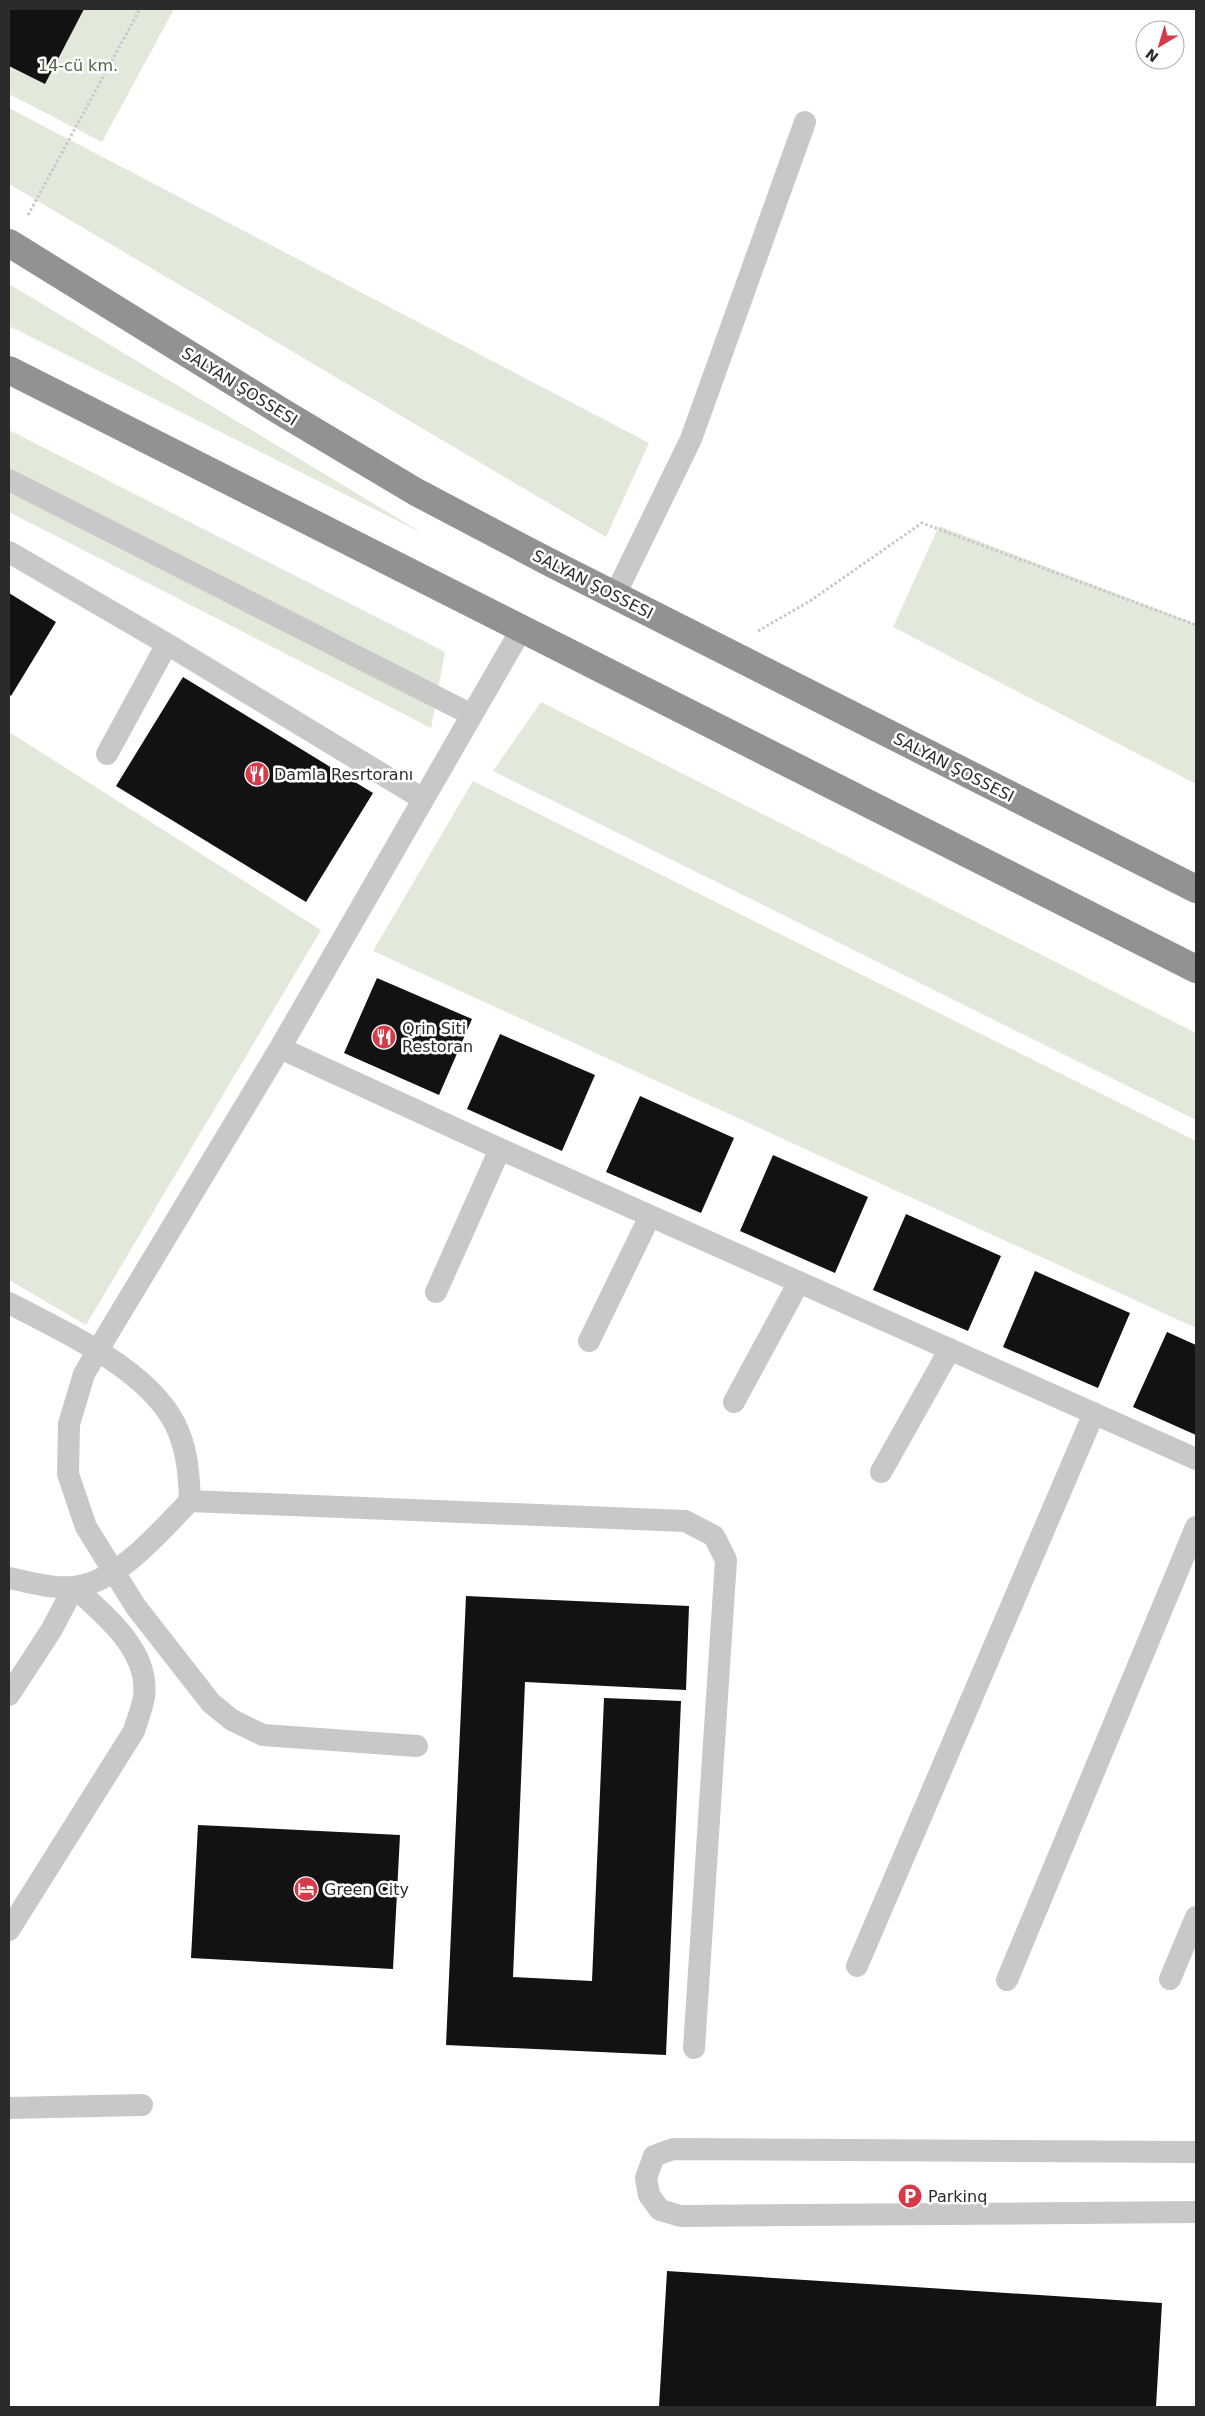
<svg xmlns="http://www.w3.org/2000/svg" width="1205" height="2416" viewBox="0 0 1205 2416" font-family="'DejaVu Sans',sans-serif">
	<rect width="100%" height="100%" fill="#fff"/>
	<!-- green -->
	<path fill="#e2e8da" d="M 9,9 L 174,9 L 102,142 L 9,94 Z
		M 9,108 L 649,443 L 606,537 L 9,184 Z
		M 9,284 L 424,534 L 9,326 Z
		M 9,430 L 445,652 L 431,728 L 9,512 Z
		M 939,526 L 1196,624 L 1196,784 L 893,627 Z
		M 541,702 L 1196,1033 L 1196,1120 L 493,771 Z
		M 9,732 L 321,930 L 86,1325 L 9,1280 Z
		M 473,781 L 1196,1141 L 1196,1328 L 373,951 Z"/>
	<!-- building -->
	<path fill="#121212" d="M 9,9 L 84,9 L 45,84 L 9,66 Z
		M 9,593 L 56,622 L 11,696 L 9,694 Z
		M 183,677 L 373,793 L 306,902 L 116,786 Z
		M 377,978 L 472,1019 L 439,1095 L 344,1053 Z
		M 500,1034 L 595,1075 L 562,1151 L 467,1109 Z
		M 640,1096 L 734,1138 L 701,1213 L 606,1172 Z
		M 773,1155 L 868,1197 L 835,1273 L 740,1231 Z
		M 906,1214 L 1001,1256 L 968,1331 L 873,1290 Z
		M 1035,1271 L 1130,1313 L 1098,1388 L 1003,1347 Z
		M 1167,1332 L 1196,1345 L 1196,1435 L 1133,1407 Z
		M 466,1596 L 689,1606 L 686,1690 L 525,1682 L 513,1977 L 592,1981 L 604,1698 L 681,1701 L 666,2055 L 446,2045 Z
		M 198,1825 L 400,1835 L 393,1969 L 191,1958 Z
		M 667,2271 L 1162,2303 L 1156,2407 L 659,2407 Z"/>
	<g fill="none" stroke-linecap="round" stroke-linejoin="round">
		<!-- path -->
		<path stroke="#c8c8c8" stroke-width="3" stroke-dasharray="2.5 2.5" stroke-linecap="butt" d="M 28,215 L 140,9
			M 758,631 L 810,601 L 922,523 L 1196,625"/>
		<!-- lane -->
		<path stroke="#c8c8c8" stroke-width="22" d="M 9,480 L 472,715
			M 9,552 L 167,644 L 423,799
			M 615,595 L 691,439 L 805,122
			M 107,754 L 167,644
			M 280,1048 L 500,1149 L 1196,1459
			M 436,1292 L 500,1149
			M 9,1303 C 64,1332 156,1372 179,1433 C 188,1455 189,1479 190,1501
			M 589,1341 L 650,1216
			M 734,1402 L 799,1282
			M 881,1472 L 950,1349
			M 9,1578 C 30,1582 52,1589 74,1587 C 119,1582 160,1531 190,1501 L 685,1521 L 714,1536 L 726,1560 L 694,2048
			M 9,1695 L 52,1629 L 74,1587 C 105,1616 150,1650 144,1697 C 142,1709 137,1720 134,1731 L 9,1930
			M 417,1746 L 263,1735 L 232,1720 L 211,1703 L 136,1607 L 86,1527 L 68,1474 L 69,1424 L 84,1374 L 98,1350 L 280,1048 L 521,630
			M 857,1966 L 1094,1413
			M 1170,1979 L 1196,1917
			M 1007,1980 L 1196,1527
			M 9,2108 L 142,2105
			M 1196,2152 L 673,2149 L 654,2156 L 646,2178 L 649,2195 L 660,2210 L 681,2216 L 1196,2212"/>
		<!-- highway -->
		<path stroke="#929292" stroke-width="28" d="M 9,243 L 282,412 L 416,492 L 547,561 L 1196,889
			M 9,370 L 1196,969"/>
	</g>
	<!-- icons -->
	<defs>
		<symbol id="restaurant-disc" viewBox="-11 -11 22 22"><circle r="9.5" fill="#d63a49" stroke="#fff"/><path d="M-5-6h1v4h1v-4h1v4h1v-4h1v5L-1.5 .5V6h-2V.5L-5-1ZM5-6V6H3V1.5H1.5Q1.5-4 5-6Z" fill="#fff"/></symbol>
		<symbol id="hotel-disc" viewBox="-11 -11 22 22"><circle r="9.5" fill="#d63a49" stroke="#fff"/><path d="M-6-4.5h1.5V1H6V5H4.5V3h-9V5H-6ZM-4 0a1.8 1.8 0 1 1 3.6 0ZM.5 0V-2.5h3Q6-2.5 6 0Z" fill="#fff"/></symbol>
		<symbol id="parking-disc" viewBox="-11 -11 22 22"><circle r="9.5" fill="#d63a49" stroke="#fff"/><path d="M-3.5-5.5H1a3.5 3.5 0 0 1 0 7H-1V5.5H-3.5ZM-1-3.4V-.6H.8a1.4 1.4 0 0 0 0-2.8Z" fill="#fff"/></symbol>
	</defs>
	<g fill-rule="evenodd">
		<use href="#restaurant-disc" x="243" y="760" width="28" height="28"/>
		<use href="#restaurant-disc" x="370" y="1023" width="28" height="28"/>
		<use href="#hotel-disc" x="292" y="1875" width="28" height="28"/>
		<use href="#parking-disc" x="896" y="2182" width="28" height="28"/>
	</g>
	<g text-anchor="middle" stroke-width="5" stroke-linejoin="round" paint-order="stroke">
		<!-- park labels -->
		<g font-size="16" fill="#4f633d" stroke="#fff">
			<text x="78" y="71">14-cü km.</text>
		</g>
		<!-- street labels -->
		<g font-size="16" fill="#2b2b2b" stroke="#fff">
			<text transform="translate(240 386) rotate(32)" y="6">SALYAN ŞOSSESI</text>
			<text transform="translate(593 584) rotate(27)" y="6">SALYAN ŞOSSESI</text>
			<text transform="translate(954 767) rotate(27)" y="6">SALYAN ŞOSSESI</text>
		</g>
		<!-- poi labels -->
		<g font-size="16" fill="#2b2b2b" stroke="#fff" text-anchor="start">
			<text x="274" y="780">Damla Resrtoranı</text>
			<text x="402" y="1034">Qrin Siti<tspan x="402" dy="18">Restoran</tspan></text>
			<text x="324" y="1895">Green City</text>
			<text x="928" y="2202">Parkinq</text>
		</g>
	</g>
	<!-- border -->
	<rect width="1205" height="2416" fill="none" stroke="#2b2b2b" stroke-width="20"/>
	<!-- north arrow -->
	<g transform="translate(1160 45) rotate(218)"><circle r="24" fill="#ffffff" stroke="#aaaaaa"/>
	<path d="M0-4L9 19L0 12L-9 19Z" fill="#d63a49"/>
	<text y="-8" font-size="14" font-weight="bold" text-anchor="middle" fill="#2b2b2b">N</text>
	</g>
</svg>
